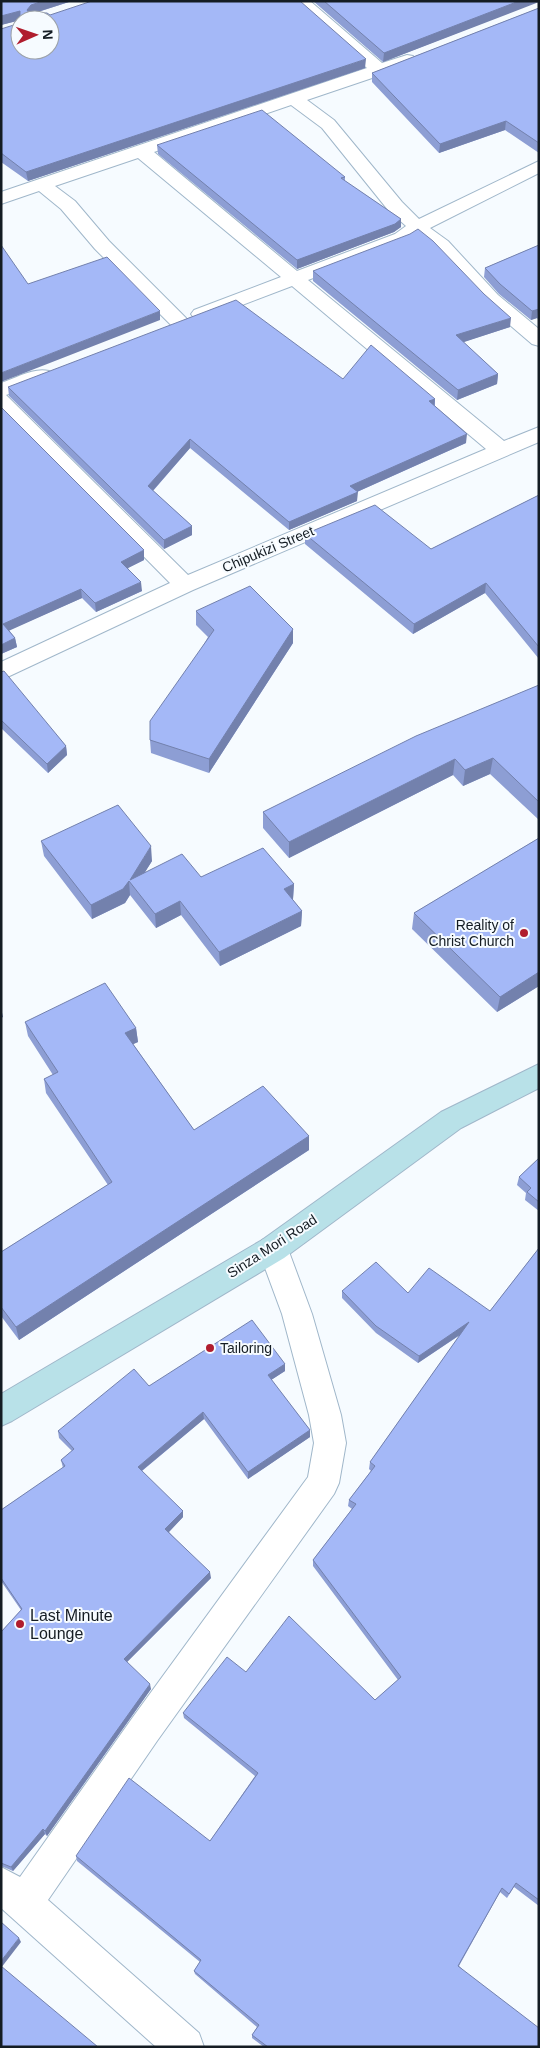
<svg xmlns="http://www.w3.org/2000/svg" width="540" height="2048" viewBox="0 0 540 2048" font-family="Arial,sans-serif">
	<rect width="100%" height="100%" fill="#f6fbff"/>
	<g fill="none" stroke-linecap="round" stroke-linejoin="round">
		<defs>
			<path id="street" d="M 292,1 L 310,1 L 382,63 L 407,55 L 413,56 L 416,60 L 413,64 L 389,72 L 387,75 L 378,76 L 307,100 L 334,120 L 402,202 L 419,219 L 539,161 L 539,173 L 430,228 L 448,241 L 498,295 L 539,329 L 539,346 L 532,344 L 484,303 L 434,249 L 417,236 L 409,242 L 308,280 L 504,441 L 539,427 L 539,442 L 193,590 L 1,680 L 1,662 L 170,583 L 1,412 L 1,383 C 16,378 34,367 49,371 L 52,375 L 49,379 L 6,395 L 188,575 L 486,449 L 292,286 L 208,318 L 201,320 L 194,318 L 191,314 L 194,310 L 281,277 L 138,158 L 55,186 L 75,201 L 109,241 L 186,318 L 189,322 L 186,326 L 179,328 L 172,326 L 95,249 L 61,209 L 39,191 L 1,204 L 1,192 L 367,68 ZM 291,105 L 322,128 L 388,210 L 406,226 L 395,234 L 297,271 L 154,152 Z
				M 273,1236 L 284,1240 L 288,1249 L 312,1314 L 341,1415 L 346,1443 L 339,1483 L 334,1494 L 157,1741 L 48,1900 L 199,2033 L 204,2047 L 156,2047 L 1,1908 L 1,1867 L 20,1877 L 133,1717 L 308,1477 L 314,1443 L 309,1415 L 282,1314 L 258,1249 L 262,1240 Z"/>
			<path id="secondary" d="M 539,1064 L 539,1088 L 461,1128 L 284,1258 L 12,1421 L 1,1426 L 1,1394 L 262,1240 L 441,1112 Z"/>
		</defs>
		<!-- street casing -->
		<use href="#street" stroke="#a0b7ca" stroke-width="2"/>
		<!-- secondary casing -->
		<use href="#secondary" stroke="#a0b7ca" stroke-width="2"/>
		<!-- street -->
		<use href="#street" fill="#fff" fill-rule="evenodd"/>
		<!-- secondary -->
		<use href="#secondary" fill="#b8e1e8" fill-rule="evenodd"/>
	</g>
	<!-- wall -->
	<path fill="#8d9ed4" d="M 1,1 L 72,1 L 35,13 L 365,68 L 28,181 L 1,162 L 1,29 L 20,50 L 20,20 L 1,25 Z
		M 313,1 L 539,1 L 383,62 Z
		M 539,8 L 539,153 L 505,130 L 439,153 L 372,82 L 372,73 Z
		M 157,145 L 345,177 L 345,181 L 401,219 L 401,227 L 394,232 L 297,269 L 158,154 Z
		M 539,245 L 539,320 L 537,318 L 531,320 L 499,294 L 484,277 L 485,268 Z
		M 313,271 L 510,327 L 463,342 L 498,374 L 497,384 L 457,400 L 313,281 Z
		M 343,379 L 435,399 L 435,406 L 466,443 L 357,492 L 357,501 L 289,530 L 190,448 L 153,491 L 192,526 L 192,535 L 164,549 L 9,396 L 8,387 Z
		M 1,407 L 144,560 L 128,568 L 142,591 L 96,612 L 82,598 L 9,630 L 15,638 L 17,647 L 1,654 Z
		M 539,495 L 539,659 L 485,593 L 413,634 L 305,544 L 305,534 L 431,549 Z
		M 196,611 L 293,629 L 293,643 L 209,773 L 151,753 L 150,740 L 208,637 L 196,625 Z
		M 1,672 L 66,746 L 67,755 L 48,773 L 1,728 Z
		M 539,685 L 539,820 L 490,774 L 463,786 L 453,775 L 289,858 L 263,828 L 263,812 Z
		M 539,838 L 539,986 L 497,1012 L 412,929 L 414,913 Z
		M 41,841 L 152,861 L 145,872 L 294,884 L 293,899 L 292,899 L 302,911 L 301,926 L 220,966 L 181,915 L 156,928 L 130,895 L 125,903 L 92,919 L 44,856 Z
		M 25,1022 L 136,1028 L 138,1042 L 133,1044 L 194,1130 L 309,1136 L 309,1150 L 19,1340 L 1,1316 L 1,1252 L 108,1185 L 46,1093 L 44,1079 L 53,1075 L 28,1036 Z
		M 539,1158 L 539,1211 L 525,1200 L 526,1193 L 517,1185 L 519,1177 Z
		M 539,1248 L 539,1906 L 514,1887 L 507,1898 L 500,1892 L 459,1966 L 539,2047 L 264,2047 L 252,2038 L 252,2035 L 257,2027 L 195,1974 L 194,1971 L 200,1962 L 77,1861 L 76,1856 L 210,1841 L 255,1776 L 184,1718 L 183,1713 L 246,1672 L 375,1700 L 398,1680 L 313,1566 L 313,1560 L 352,1509 L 348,1506 L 349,1500 L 371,1471 L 369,1469 L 370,1462 L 460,1335 L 418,1363 L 376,1333 L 342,1298 L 342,1291 L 408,1293 L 490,1311 Z
		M 285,1364 L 285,1371 L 271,1380 L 310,1430 L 310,1437 L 248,1479 L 204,1419 L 142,1471 L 183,1517 L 169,1532 L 211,1578 L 127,1662 L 151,1689 L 47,1836 L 45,1834 L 13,1871 L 1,1866 L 1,1632 L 21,1610 L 1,1581 L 1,1510 L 63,1468 L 61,1460 L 72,1451 L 59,1438 L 58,1431 L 149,1386 Z"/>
	<!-- shaded-wall -->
	<path fill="#7381ad" d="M 43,1 L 72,1 L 31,14 L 28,19 L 27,10 L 31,5 Z
		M 519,1 L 539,1 L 539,2 L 383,62 L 384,53 Z
		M 20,11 L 21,20 L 1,25 L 1,16 Z
		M 366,59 L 365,68 L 28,181 L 26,172 Z
		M 506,121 L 505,130 L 439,153 L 440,144 Z
		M 401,219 L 401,227 L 394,232 L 297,269 L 297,260 Z
		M 538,309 L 537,318 L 531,320 L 532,311 Z
		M 160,311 L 160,320 L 1,382 L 1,373 Z
		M 511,318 L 510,327 L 455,345 L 456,335 Z
		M 498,374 L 497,384 L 457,400 L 458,390 Z
		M 435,399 L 434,408 L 429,401 Z
		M 467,434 L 466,443 L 350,495 L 350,486 Z
		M 190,439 L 190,448 L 149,495 L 148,486 Z
		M 358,492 L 357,501 L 289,530 L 289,522 Z
		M 192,526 L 192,535 L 164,549 L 164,540 Z
		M 144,550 L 144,560 L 122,571 L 121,562 Z
		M 141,582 L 142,591 L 96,612 L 95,603 Z
		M 486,583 L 485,593 L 413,634 L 414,624 Z
		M 81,589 L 82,598 L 4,633 L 3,624 Z
		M 293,629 L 293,643 L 209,773 L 209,759 Z
		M 15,638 L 17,647 L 1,654 L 1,645 Z
		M 66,746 L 67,755 L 48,773 L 47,764 Z
		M 493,758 L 490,774 L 463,786 L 465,770 Z
		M 455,759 L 453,775 L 289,858 L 289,842 Z
		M 151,846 L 152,861 L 135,888 L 130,880 Z
		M 129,881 L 130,895 L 125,903 L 92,919 L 91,905 Z
		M 294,884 L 293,899 L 284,904 L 284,889 Z
		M 180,901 L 181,915 L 156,928 L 155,914 Z
		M 302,911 L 301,926 L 220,966 L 219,952 Z
		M 539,972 L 539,986 L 497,1012 L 500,997 Z
		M 1,1008 L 3,1017 L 1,1018 Z
		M 136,1028 L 138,1042 L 127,1047 L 125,1033 Z
		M 309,1136 L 309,1150 L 19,1340 L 16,1327 Z
		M 469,1322 L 467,1330 L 418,1363 L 419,1356 Z
		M 285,1364 L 285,1371 L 268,1382 L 268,1375 Z
		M 203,1412 L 204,1419 L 139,1473 L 138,1467 Z
		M 310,1430 L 310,1437 L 248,1479 L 248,1472 Z
		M 183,1511 L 183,1517 L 166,1535 L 165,1529 Z
		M 210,1572 L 211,1578 L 125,1664 L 124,1659 Z
		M 150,1684 L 151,1689 L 47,1836 L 45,1831 Z
		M 43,1829 L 45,1834 L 13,1871 L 11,1867 Z
		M 19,1938 L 21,1942 L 1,1968 L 1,1961 Z"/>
	<!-- building -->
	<path fill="#a4b8f7" stroke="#7381ad" d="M 1,1 L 43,1 L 31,5 L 27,10 L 29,13 L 47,13 L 50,15 L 92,1 L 300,1 L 366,59 L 26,172 L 1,153 L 1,29 L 20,23 L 20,50 L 50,50 L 50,20 L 20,20 L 20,11 L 1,16 Z
		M 324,1 L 519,1 L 384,53 Z
		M 539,8 L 539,143 L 506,121 L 440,144 L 372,73 Z
		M 262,110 L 345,177 L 341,178 L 401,219 L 395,224 L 297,260 L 157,145 Z
		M 418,229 L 433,241 L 484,294 L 511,318 L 456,335 L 498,374 L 458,390 L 313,271 L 410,234 Z
		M 1,245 L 28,284 L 107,257 L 160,311 L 1,373 Z
		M 539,245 L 539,309 L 532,311 L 500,284 L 485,268 Z
		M 236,300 L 343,379 L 371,345 L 435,399 L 429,401 L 467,434 L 350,486 L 358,492 L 289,522 L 190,439 L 148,486 L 192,526 L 164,540 L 8,387 Z
		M 1,407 L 144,550 L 121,562 L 141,582 L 95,603 L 81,589 L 3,624 L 15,638 L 1,645 Z
		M 539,495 L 539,647 L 486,583 L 414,624 L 305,534 L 375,505 L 431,549 Z
		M 250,586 L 293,629 L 209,759 L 150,740 L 150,721 L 214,630 L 196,611 Z
		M 4,671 L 66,746 L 47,764 L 1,720 L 1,672 Z
		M 539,685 L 539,802 L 493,758 L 465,770 L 455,759 L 289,842 L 263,812 L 416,736 Z
		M 118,805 L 151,846 L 130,880 L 182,854 L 201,877 L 263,848 L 294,884 L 284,889 L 302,911 L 219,952 L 180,901 L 155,914 L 129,881 L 123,889 L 91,905 L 41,841 Z
		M 539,838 L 539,972 L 500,997 L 414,913 Z
		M 105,983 L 136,1028 L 125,1033 L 194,1130 L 263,1086 L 309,1136 L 16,1327 L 1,1307 L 1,1252 L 112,1182 L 44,1079 L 58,1072 L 25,1022 Z
		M 539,1158 L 539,1202 L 527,1192 L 531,1188 L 519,1177 Z
		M 539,1248 L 539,1900 L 516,1883 L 509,1894 L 502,1888 L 458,1966 L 539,2028 L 539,2047 L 268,2047 L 252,2035 L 259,2025 L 194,1971 L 201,1960 L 76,1856 L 129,1778 L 210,1841 L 258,1773 L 183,1713 L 227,1657 L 246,1672 L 289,1616 L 375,1700 L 401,1677 L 313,1560 L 356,1504 L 349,1500 L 375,1466 L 370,1462 L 469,1322 L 419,1356 L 376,1326 L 342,1291 L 376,1262 L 408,1293 L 429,1268 L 490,1311 Z
		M 252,1320 L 285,1364 L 268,1375 L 310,1430 L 248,1472 L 203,1412 L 138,1467 L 183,1511 L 165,1529 L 210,1572 L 124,1659 L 150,1684 L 45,1831 L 43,1829 L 11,1867 L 1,1863 L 1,1632 L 22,1609 L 1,1578 L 1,1510 L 65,1466 L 61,1460 L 74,1449 L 58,1431 L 134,1369 L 149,1386 Z
		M 1,1922 L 19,1938 L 1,1961 Z
		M 1,1966 L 98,2047 L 1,2047 Z"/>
	<!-- markers -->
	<g fill="#b01d2e" stroke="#f6fbff" stroke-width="2">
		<circle cx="524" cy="933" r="5"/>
		<circle cx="210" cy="1348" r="5"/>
		<circle cx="20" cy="1624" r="5"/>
	</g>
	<g text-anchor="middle" stroke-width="4" stroke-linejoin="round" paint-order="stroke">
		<!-- street labels -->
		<g font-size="14" fill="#141c23" stroke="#f6fbff">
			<text transform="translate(268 549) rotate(-23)" y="5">Chipukizi Street</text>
			<text transform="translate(272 1246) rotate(-33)" y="5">Sinza Mori Road</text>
		</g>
		<!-- poi labels -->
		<g font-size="14" fill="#141c23" stroke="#f6fbff" text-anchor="end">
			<text x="514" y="930">Reality of<tspan x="514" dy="16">Christ Church</tspan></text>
			<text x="220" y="1353" text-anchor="start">Tailoring</text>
		</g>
		<!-- near-poi labels -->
		<g font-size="16" fill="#141c23" stroke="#f6fbff" text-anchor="start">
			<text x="30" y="1621">Last Minute<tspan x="30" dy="18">Lounge</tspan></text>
		</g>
	</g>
	<!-- border -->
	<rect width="540" height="2048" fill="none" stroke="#141c23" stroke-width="5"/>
	<!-- north arrow -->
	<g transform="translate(35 35) rotate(88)"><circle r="24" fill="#f6fbff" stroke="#9ca2a7"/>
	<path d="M0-4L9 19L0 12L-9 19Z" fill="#b01d2e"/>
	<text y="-8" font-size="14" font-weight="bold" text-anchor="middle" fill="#141c23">N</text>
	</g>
</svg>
